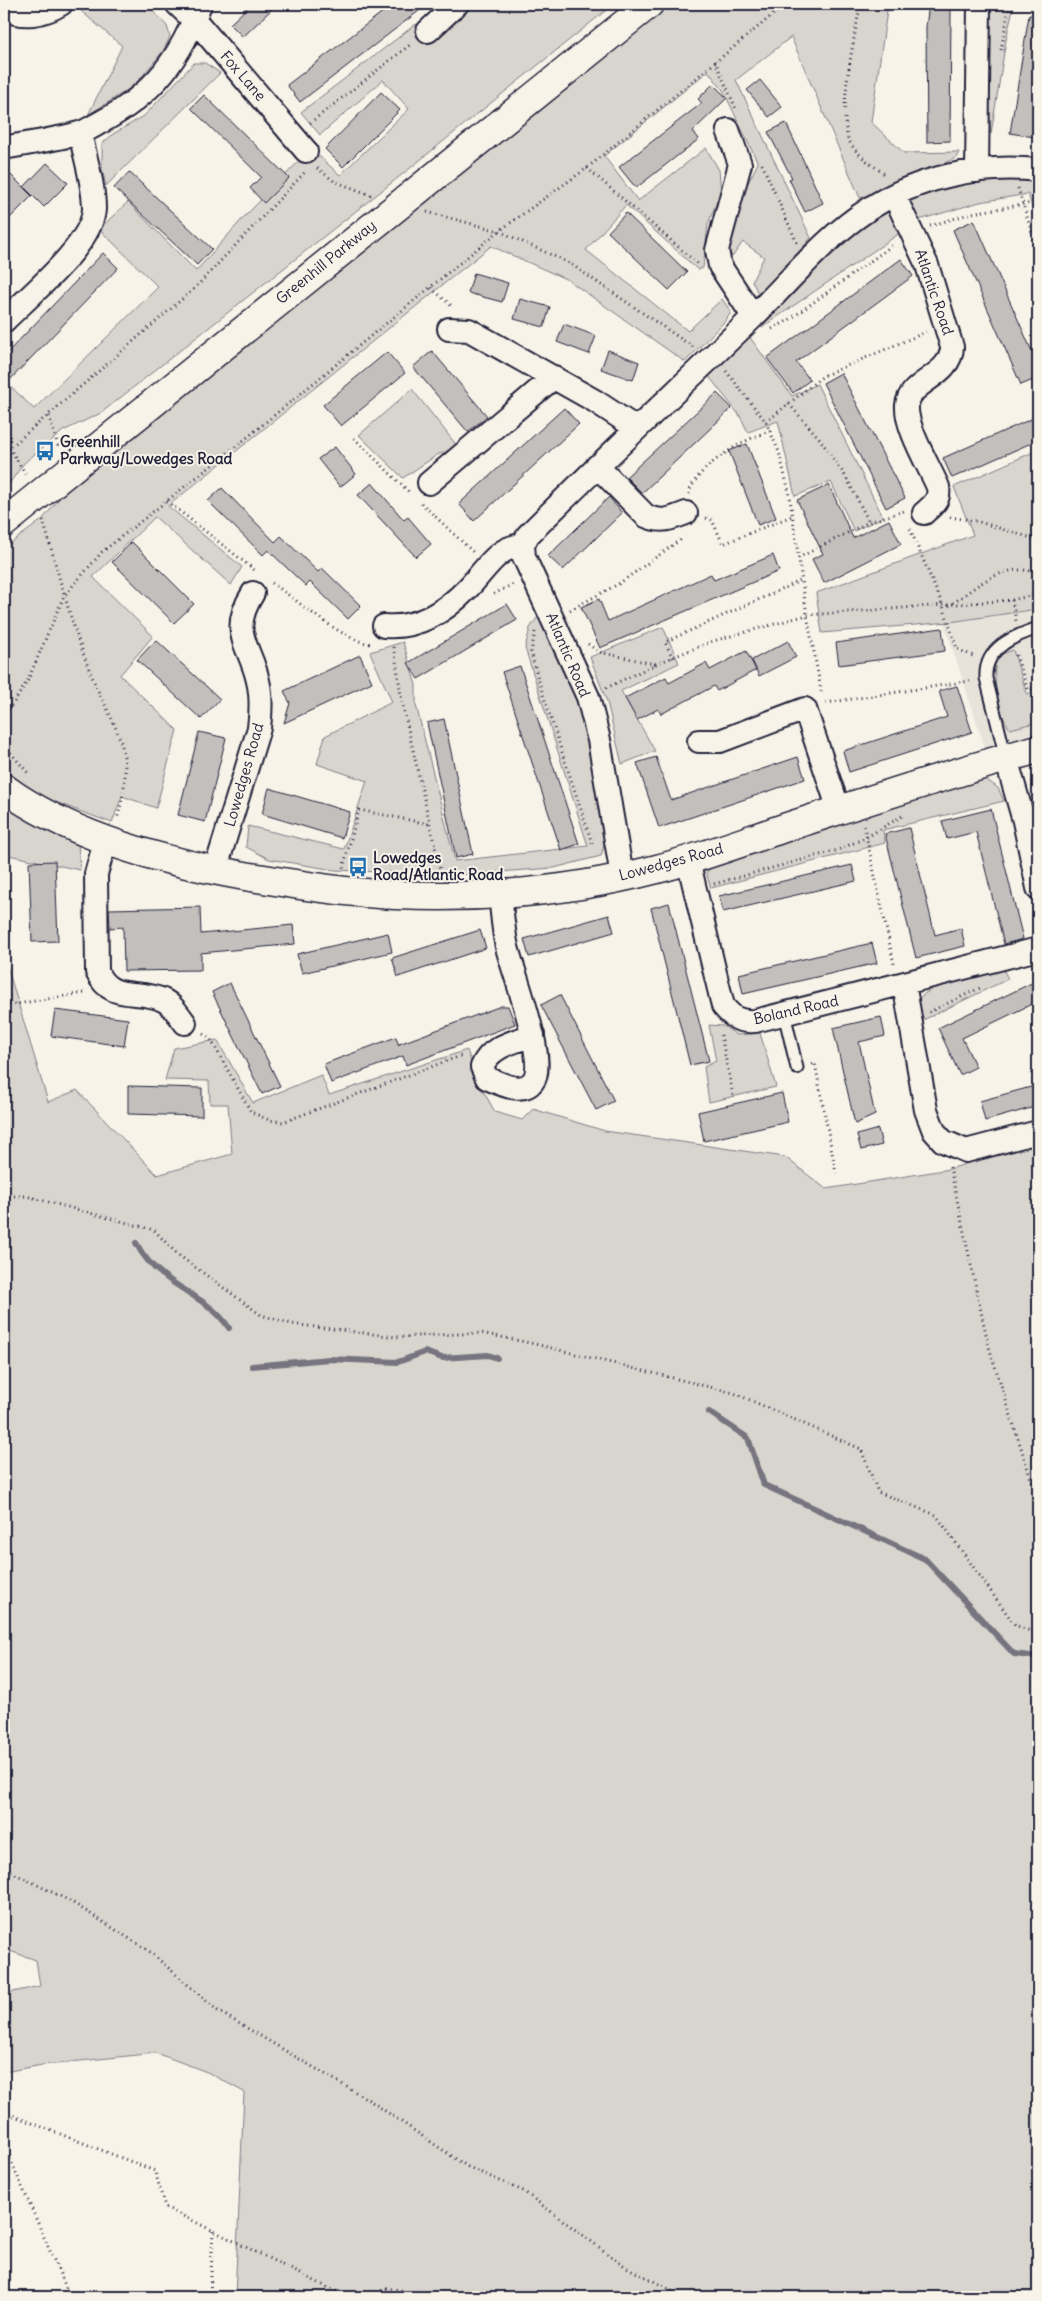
<svg xmlns="http://www.w3.org/2000/svg" width="1042" height="2301" viewBox="0 0 1042 2301" font-family="Delius,sans-serif">
	<rect width="100%" height="100%" fill="#f7f3e8"/>
	<filter id="ink" filterUnits="userSpaceOnUse"><feTurbulence type="fractalNoise" baseFrequency=".02" numOctaves="2"/><feDisplacementMap in="SourceGraphic" scale="10" xChannelSelector="R" yChannelSelector="G"/><feConvolveMatrix kernelMatrix="1 2 1 2 8 2 1 2 1" color-interpolation-filters="sRGB"/></filter>
	<g filter="url(#ink)">
		<!-- built -->
		<path fill="#e7e3db" d="M 1038,609 L 1038,749 L 990,763 L 944,623 Z"/>
		<!-- green -->
		<path fill="#d8d5cf" stroke="#7d7c85" d="M 90,4 L 146,4 L 167,26 L 170,37 L 163,51 L 135,85 L 88,115 L 122,46 L 81,11 Z
			M 466,4 L 614,4 L 404,173 L 101,413 L 63,431 L 24,463 L 4,491 L 4,380 L 34,409 L 158,287 L 99,229 L 128,202 L 196,271 L 245,216 L 311,149 L 340,175 L 409,109 L 383,80 L 320,135 L 301,112 L 416,24 L 431,39 Z
			M 667,4 L 888,4 L 871,122 L 904,153 L 959,152 L 956,158 L 860,198 L 791,37 L 736,80 L 811,238 L 759,295 L 752,281 L 764,257 L 743,242 L 732,257 L 727,245 L 744,191 L 758,163 L 723,90 L 708,71 L 604,156 L 638,201 L 706,148 L 719,170 L 721,191 L 708,224 L 703,268 L 698,270 L 626,205 L 586,250 L 688,331 L 722,299 L 731,312 L 726,320 L 685,362 L 568,280 L 491,246 L 168,506 L 242,567 L 231,585 L 155,517 L 93,577 L 153,636 L 120,675 L 177,730 L 156,808 L 122,796 L 112,823 L 36,795 L 4,768 L 4,548 L 42,520 L 74,480 L 428,192 Z
			M 987,4 L 1014,4 L 1006,40 L 991,134 L 986,83 Z
			M 194,63 L 205,63 L 220,73 L 106,186 L 102,169 L 102,144 L 113,134 L 144,116 Z
			M 1032,179 L 1038,180 L 1038,226 L 1028,194 L 980,202 L 919,220 L 761,328 C 769,317 777,304 786,294 C 820,256 879,211 927,193 C 961,181 997,180 1032,179 Z
			M 749,336 L 792,396 L 817,384 L 883,517 L 854,531 L 831,482 L 795,496 L 778,421 L 748,432 L 740,416 L 707,374 Z
			M 412,389 L 458,447 L 437,455 L 403,478 L 359,435 Z
			M 1038,450 L 1038,609 L 950,622 L 822,633 L 816,593 L 973,535 L 954,487 Z
			M 542,611 C 567,675 594,738 602,807 C 604,825 607,840 601,856 L 554,868 L 456,875 L 334,870 L 269,859 L 246,847 L 248,826 L 344,849 L 367,781 L 317,764 L 325,736 L 392,702 L 370,652 L 403,642 L 416,685 L 416,705 L 455,861 L 588,846 L 525,648 L 530,628 Z
			M 663,627 L 679,663 L 621,691 L 655,751 L 622,764 L 607,702 L 590,657 Z
			M 1013,650 L 1027,694 L 1037,691 L 1038,722 L 1010,729 C 997,711 994,683 995,661 L 1002,654 Z
			M 983,777 L 998,788 L 1004,801 L 883,830 L 885,843 L 711,888 L 706,873 L 713,865 Z
			M 4,804 L 78,843 L 80,870 L 4,854 Z
			M 4,956 L 48,1102 L 77,1090 L 157,1175 L 232,1154 L 228,1104 L 210,1104 L 209,1081 L 165,1080 L 174,1048 L 217,1040 L 253,1103 L 321,1075 L 329,1095 L 467,1050 L 476,1078 L 495,1112 L 522,1120 L 533,1109 L 605,1131 L 785,1157 L 826,1189 L 950,1169 L 1038,1140 L 1038,2297 L 235,2297 L 244,2092 L 207,2072 L 156,2053 L 42,2065 L 4,2072 L 4,1994 L 40,1986 L 36,1960 L 4,1949 Z
			M 1003,969 L 1008,979 L 921,1021 L 917,1001 C 934,980 978,975 1003,969 Z
			M 709,1025 L 723,1026 L 737,1035 L 760,1033 L 776,1087 L 709,1102 L 704,1067 L 716,1061 Z"/>
		<g fill="none" stroke-linecap="round" stroke-linejoin="round">
			<!-- stream -->
			<path stroke="#76747f" stroke-width="6" d="M 136,1243 C 143,1256 151,1266 163,1275 C 185,1293 213,1303 229,1328
				M 252,1366 L 329,1359 L 398,1362 L 425,1352 L 442,1358 L 488,1355 L 497,1358
				M 709,1412 L 748,1438 L 764,1485 L 925,1559 L 1014,1654 L 1038,1657"/>
		</g>
		<!-- building -->
		<path fill="#c2bfbd" stroke="#22223b" d="M 251,4 L 277,4 L 243,37 L 230,24 Z
			M 393,4 L 428,4 L 300,102 L 287,85 Z
			M 929,4 L 951,4 L 950,141 L 927,142 L 926,27 Z
			M 1029,15 L 1038,16 L 1038,113 L 1034,137 L 1010,133 Z
			M 760,80 L 782,107 L 769,117 L 747,90 Z
			M 713,84 L 727,98 L 693,131 L 699,139 L 636,188 L 619,167 L 702,103 L 698,99 Z
			M 381,92 L 400,110 L 343,167 L 325,149 Z
			M 204,95 L 289,178 L 264,203 L 250,188 L 261,177 L 191,108 Z
			M 786,123 L 823,203 L 805,212 L 789,179 L 792,178 L 768,132 Z
			M 47,163 L 68,183 L 44,207 L 24,187 Z
			M 4,168 L 32,196 L 4,224 Z
			M 129,172 L 212,249 L 197,265 L 114,188 Z
			M 626,213 L 687,272 L 669,290 L 608,232 Z
			M 974,220 L 1038,365 L 1038,378 L 1021,385 L 953,230 Z
			M 103,253 L 118,268 L 4,386 L 4,356 Z
			M 901,259 L 913,276 L 796,362 L 810,380 L 793,393 L 767,358 Z
			M 474,273 L 508,283 L 502,302 L 468,293 Z
			M 520,299 L 550,307 L 544,327 L 514,319 Z
			M 564,324 L 596,336 L 589,354 L 557,342 Z
			M 608,350 L 639,362 L 633,380 L 601,369 Z
			M 432,351 L 487,416 L 468,432 L 413,367 Z
			M 387,352 L 405,373 L 341,426 L 323,405 Z
			M 841,373 L 905,498 L 886,508 L 823,383 Z
			M 717,393 L 732,408 L 642,493 L 626,477 Z
			M 564,408 L 579,424 L 474,521 L 459,504 Z
			M 1038,416 L 1038,440 L 952,478 L 943,458 Z
			M 747,444 L 776,518 L 758,525 L 729,451 Z
			M 335,447 L 356,474 L 340,487 L 318,459 Z
			M 372,483 L 404,520 L 408,517 L 431,544 L 416,557 L 358,495 Z
			M 829,485 L 853,538 L 889,520 L 901,544 L 824,583 L 812,559 L 823,554 L 797,500 Z
			M 222,488 L 275,542 L 281,536 L 318,572 L 322,568 L 361,606 L 348,619 L 310,582 L 306,586 L 268,550 L 263,555 L 208,501 Z
			M 609,497 L 622,513 L 563,570 L 548,556 Z
			M 132,542 L 194,604 L 174,623 L 112,562 Z
			M 773,555 L 779,571 L 600,648 L 581,607 L 599,599 L 608,621 L 711,574 L 714,580 Z
			M 507,604 L 517,620 L 418,679 L 408,663 Z
			M 942,628 L 945,651 L 839,665 L 836,643 Z
			M 156,640 L 220,699 L 201,719 L 137,660 Z
			M 788,641 L 796,657 L 759,676 L 752,660 Z
			M 746,651 L 756,670 L 717,691 L 714,686 L 661,714 L 658,709 L 637,720 L 625,698 L 666,677 L 669,683 L 706,663 L 710,670 Z
			M 360,655 L 372,682 L 284,723 L 290,703 L 284,691 Z
			M 520,666 L 579,844 L 561,850 L 502,672 Z
			M 957,686 L 972,732 L 849,772 L 843,751 L 947,717 L 939,691 Z
			M 444,719 L 473,854 L 456,858 L 427,723 Z
			M 199,732 L 226,738 L 205,822 L 178,815 Z
			M 656,757 L 671,800 L 798,757 L 805,779 L 659,828 L 637,763 Z
			M 269,788 L 350,812 L 342,838 L 262,814 Z
			M 991,809 L 1023,939 L 1004,944 L 976,832 L 947,839 L 942,821 Z
			M 909,828 L 935,935 L 961,928 L 965,946 L 916,958 L 885,834 Z
			M 55,861 L 58,941 L 32,942 L 29,862 Z
			M 852,865 L 856,881 L 723,912 L 719,896 Z
			M 669,903 L 709,1061 L 690,1065 L 651,908 Z
			M 200,907 L 201,934 L 293,925 L 295,944 L 201,953 L 201,970 L 124,971 L 123,927 L 110,928 L 109,909 Z
			M 609,915 L 614,932 L 529,957 L 524,939 Z
			M 480,930 L 486,948 L 398,977 L 392,958 Z
			M 388,933 L 392,952 L 302,973 L 297,954 Z
			M 872,943 L 877,963 L 743,994 L 739,974 Z
			M 1038,980 L 1038,1001 L 962,1038 L 976,1067 L 960,1075 L 938,1028 Z
			M 230,983 L 280,1086 L 262,1094 L 212,992 Z
			M 560,995 L 614,1101 L 596,1110 L 541,1005 Z
			M 501,1006 L 508,1006 L 515,1024 L 406,1065 L 403,1056 L 331,1083 L 324,1064 L 396,1037 L 399,1046 L 399,1044 Z
			M 55,1010 L 128,1019 L 124,1046 L 51,1036 Z
			M 881,1017 L 885,1036 L 859,1042 L 875,1115 L 855,1124 L 833,1028 Z
			M 1038,1085 L 1038,1106 L 985,1121 L 980,1101 Z
			M 128,1086 L 202,1088 L 202,1116 L 128,1114 Z
			M 782,1093 L 788,1122 L 704,1141 L 698,1112 Z
			M 878,1129 L 882,1145 L 861,1150 L 857,1135 Z"/>
		<g fill="none" stroke-linecap="round" stroke-linejoin="round">
			<defs>
				<path id="service" d="M 1006,758 L 986,678 C 984,648 1014,636 1038,628
					M 784,1013 L 797,1068"/>
				<path id="minor" d="M 177,4 L 200,26 L 306,151
					M 4,9 C 23,18 43,15 61,4
					M 428,31 L 457,4
					M 728,130 L 740,164 L 717,250 L 720,266 L 753,316
					M 4,148 C 28,143 55,140 79,133 C 87,131 95,125 103,121 C 153,94 181,58 200,4
					M 977,171 L 979,4
					M 894,195 L 927,265 L 952,347 C 951,377 910,380 907,405 C 905,427 929,466 938,487 C 940,500 934,504 924,513
					M 4,321 C 29,296 93,244 94,209 C 94,184 85,157 80,133
					M 449,329 L 469,330 L 595,401 L 636,428
					M 597,466 L 646,516 C 661,523 671,519 686,513
					M 429,483 L 554,377
					M 384,626 C 418,629 445,612 468,588 C 486,570 496,547 523,545
					M 699,741 L 720,741 L 805,709 L 839,810
					M 1006,758 L 1024,821 L 1038,888
					M 109,841 L 101,856 L 96,874 L 97,972 C 111,1003 138,988 163,1000 C 172,1004 179,1015 185,1023
					M 688,860 L 723,1006 C 733,1018 739,1022 755,1021 L 1038,949
					M 215,871 L 259,728 C 261,712 262,697 258,681 C 250,644 228,633 253,593
					M 622,876 L 599,740 L 588,697 L 524,557 L 523,545 L 528,535 C 602,461 678,390 753,317 C 791,280 824,238 869,209 C 918,177 980,164 1038,170
					M 500,894 C 502,911 503,930 507,947 C 513,972 548,1062 533,1081 C 523,1095 500,1084 487,1078 L 482,1067 C 490,1046 514,1042 533,1035
					M 904,983 L 926,1110 L 934,1131 L 943,1141 L 966,1151 L 1038,1132"/>
				<path id="tertiary" d="M 4,788 C 70,836 165,862 245,876 C 294,884 345,893 395,895 C 482,899 573,891 657,869 C 704,857 750,839 796,824 C 876,798 957,771 1038,749"/>
				<path id="secondary" d="M 4,523 L 649,4"/>
			</defs>
			<!-- service casing -->
			<use href="#service" stroke="#22223b" stroke-width="15"/>
			<!-- minor casing -->
			<use href="#minor" stroke="#22223b" stroke-width="26"/>
			<!-- tertiary casing -->
			<use href="#tertiary" stroke="#22223b" stroke-width="31"/>
			<!-- secondary casing -->
			<use href="#secondary" stroke="#22223b" stroke-width="31"/>
			<!-- path -->
			<path stroke="#22223b" stroke-width="3" stroke-dasharray="1 4" stroke-linecap="butt" d="M 860,4 C 855,39 838,105 848,138 C 854,154 874,166 886,175
				M 1001,50 L 1010,4
				M 715,61 L 737,111
				M 310,123 L 411,44
				M 762,164 L 797,243
				M 317,168 L 334,181 L 373,196
				M 587,168 L 698,264
				M 1018,188 L 1038,252
				M 427,212 L 499,231 L 569,263 L 693,347
				M 930,226 L 972,213 L 1038,202
				M 431,288 L 453,307
				M 772,329 L 789,320 L 894,244
				M 726,371 L 766,422 L 779,452 L 789,492 L 807,615 L 822,695
				M 789,404 L 819,438 L 846,477 L 869,522
				M 49,416 L 59,449
				M 766,422 L 823,376 L 926,332
				M 354,438 L 409,492
				M 4,439 L 26,475
				M 4,453 L 195,288 L 305,172
				M 689,494 C 694,468 745,438 770,431
				M 167,501 L 257,572
				M 421,503 L 473,552
				M 950,517 L 976,521 L 1038,540
				M 706,518 L 712,520 L 723,544 L 792,516
				M 43,520 C 58,572 71,624 91,674 C 101,700 117,723 123,751 C 128,773 123,799 117,819
				M 910,529 L 943,606 L 957,649 L 975,657
				M 798,558 L 869,522 L 904,511
				M 272,583 C 297,600 344,642 372,644
				M 494,594 L 515,583
				M 1012,600 L 1016,621
				M 949,606 C 976,587 1003,561 1038,573
				M 570,610 L 620,583 L 680,540 L 681,537
				M 535,632 L 531,652 L 539,682 L 593,846
				M 588,644 L 599,652 L 655,664
				M 394,647 L 402,702 L 441,873
				M 1016,655 L 1028,690 L 1038,687
				M 673,658 L 665,642 L 802,580
				M 606,688 L 656,664 L 713,641 L 807,615 L 1012,600 L 1038,594
				M 826,703 L 970,681
				M 4,713 L 13,704 L 28,680 L 64,596 L 102,552 L 244,440 L 499,231 L 587,168 L 786,4
				M 4,745 L 28,773
				M 864,826 L 894,964
				M 343,868 L 359,810 L 429,824
				M 714,884 L 838,850 L 867,837 L 902,816
				M 4,1006 L 84,993
				M 929,1012 L 982,987
				M 203,1034 L 210,1038 L 251,1112 L 269,1120 L 283,1122 L 463,1055
				M 721,1035 L 733,1095
				M 812,1064 L 815,1063 L 836,1173
				M 950,1167 L 988,1344 L 1038,1501
				M 4,1196 L 26,1196 L 154,1230 L 177,1254 L 261,1315 L 292,1324 L 396,1337 L 481,1333 L 535,1344 L 734,1393 L 861,1449 L 878,1492 L 936,1515 L 1015,1625 L 1038,1634
				M 4,1865 L 7,1870 L 70,1901 L 149,1951 L 218,2011 L 369,2100 L 468,2167 L 523,2191 L 626,2267 L 669,2289 L 678,2297
				M 4,2112 L 155,2171 L 165,2207 L 341,2294 L 362,2297
				M 4,2145 L 70,2297
				M 210,2297 L 213,2231
				M 374,2297 L 385,2288 L 401,2290 L 414,2297"/>
			<!-- service -->
			<use href="#service" stroke="#f7f3e8" stroke-width="11"/>
			<!-- minor -->
			<use href="#minor" stroke="#f7f3e8" stroke-width="22"/>
			<!-- tertiary -->
			<use href="#tertiary" stroke="#f7f3e8" stroke-width="28"/>
			<!-- secondary -->
			<use href="#secondary" stroke="#f7f3e8" stroke-width="28"/>
		</g>
	</g>
	<!-- icons -->
	<defs>
		<symbol id="bus-bare" viewBox="-9 -9 18 18"><path d="M-5-6H5V4H4V6H2V4H-2V6H-4V4H-5ZM-3.5-4V0h7V-4ZM-3.5 1.2v1.5H-2V1.2ZM2 1.2v1.5H3.5V1.2Z" fill="#1f6fb2" stroke="#f7f3e8" stroke-width="2.5" paint-order="stroke"/></symbol>
	</defs>
	<g fill-rule="evenodd">
		<use href="#bus-bare" x="31" y="437" width="28" height="28"/>
		<use href="#bus-bare" x="344" y="853" width="28" height="28"/>
	</g>
	<g text-anchor="middle" stroke-width="4" stroke-linejoin="round" paint-order="stroke">
		<!-- street labels -->
		<g font-size="15" fill="#22223b" stroke="#f7f3e8">
			<text transform="translate(243 76) rotate(49)" y="5">Fox Lane</text>
			<text transform="translate(326 262) rotate(-39)" y="5">Greenhill Parkway</text>
			<text transform="translate(934 292) rotate(71)" y="5">Atlantic Road</text>
			<text transform="translate(568 655) rotate(67)" y="5">Atlantic Road</text>
			<text transform="translate(244 775) rotate(-74)" y="5">Lowedges Road</text>
			<text transform="translate(671 862) rotate(-15)" y="5">Lowedges Road</text>
			<text transform="translate(796 1010) rotate(-13)" y="5">Boland Road</text>
		</g>
		<!-- poi labels -->
		<g font-size="15" font-weight="bold" fill="#22223b" stroke="#f7f3e8" text-anchor="start">
			<text x="60" y="447">Greenhill<tspan x="60" dy="17">Parkway/Lowedges Road</tspan></text>
			<text x="373" y="863">Lowedges<tspan x="373" dy="17">Road/Atlantic Road</tspan></text>
		</g>
	</g>
	<!-- margin -->
	<rect width="1042" height="2301" fill="none" stroke="#f7f3e8" stroke-width="20"/>
	<rect x="10" y="10" width="1022" height="2281" fill="none" stroke="#22223b" stroke-width="2" filter="url(#ink)"/>
</svg>
